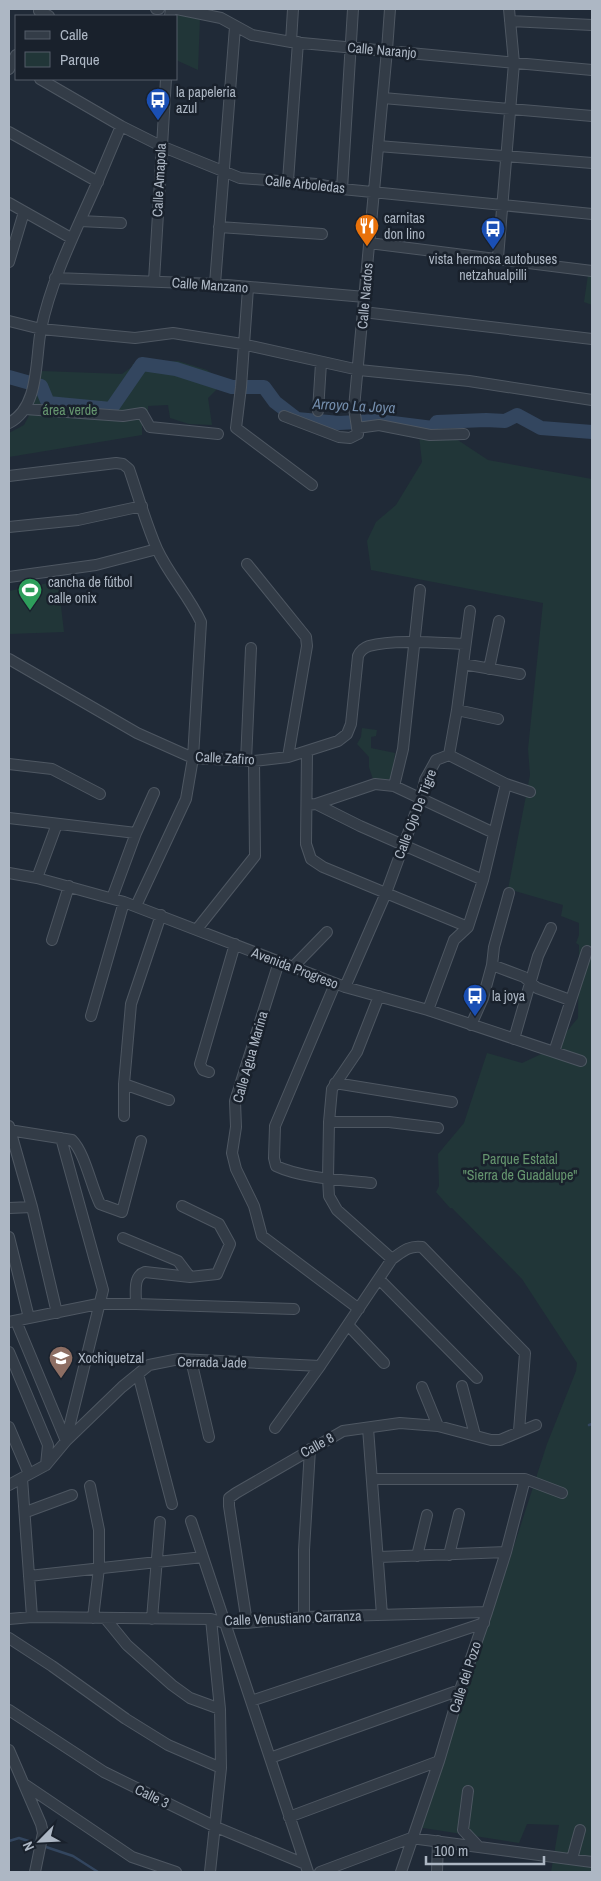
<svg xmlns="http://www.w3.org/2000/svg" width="601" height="1881" viewBox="0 0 601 1881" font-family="'Archivo Narrow',sans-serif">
	<rect width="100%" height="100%" fill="#202a37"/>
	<!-- green -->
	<path fill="#213638" d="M 172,9 L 200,18 L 198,70 L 176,60 L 176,16 L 172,16 Z
		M 588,275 L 592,275 L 592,305 L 584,302 Z
		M 178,361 L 207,370 L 222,381 L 216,390 L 208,398 L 212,425 L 189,424 L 170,418 L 168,405 L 148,406 L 148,422 L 142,422 L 142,435 L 9,457 L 9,433 L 24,425 L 32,410 L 41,371 L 122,374 L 133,366 L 132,364 Z
		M 435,425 L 488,460 L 592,479 L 592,1872 L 551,1872 L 559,1825 L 527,1824 L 519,1843 L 417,1827 L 488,1615 L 492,1614 L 547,1444 L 576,1371 L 577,1363 L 522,1279 L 452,1208 L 450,1208 L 436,1192 L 439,1186 L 438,1154 L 464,1123 L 487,1053 L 522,1063 L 552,1049 L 578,1018 L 579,945 L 576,943 L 579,935 L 579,923 L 561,916 L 563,905 L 508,889 L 530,775 L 528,749 L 543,603 L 371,570 L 367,541 L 376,522 L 396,505 L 422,462 L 418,427 Z
		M 58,581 L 64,632 L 9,634 L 9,591 Z
		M 362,728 L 377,730 L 376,736 L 371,737 L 371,748 L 395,753 L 392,776 L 390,779 L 373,779 L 369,767 L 369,757 L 357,744 L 361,737 Z"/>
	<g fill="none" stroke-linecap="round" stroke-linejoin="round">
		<!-- stream -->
		<path stroke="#33465f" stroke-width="2.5" d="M 589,1425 L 592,1424
			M 9,1841 L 19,1838 L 38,1844
			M 43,1846 L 73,1856 L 98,1872"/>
		<!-- river -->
		<path stroke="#33465f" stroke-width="14" d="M 9,377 L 41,386 L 48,403 L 111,409 L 142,364 L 176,369 L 232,387 L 264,387 L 275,402 L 297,419 L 339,423 L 377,421 L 433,428 L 437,422 L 486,420 L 505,421 L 517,415 L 541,428 L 592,432"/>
		<defs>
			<path id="minor" d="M 156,9 L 159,9
				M 177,9 L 221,18 L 252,35 L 291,42 L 592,70
				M 39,11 L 49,16
				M 170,16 L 171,9
				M 510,21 L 592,25
				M 291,42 L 293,9
				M 9,69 L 16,55
				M 40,79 L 121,126 L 161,146 L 240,178 L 316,184 L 342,189 L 592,214
				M 383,98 L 592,116
				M 9,132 L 98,182
				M 378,146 L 592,163
				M 288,181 L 298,42
				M 342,189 L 353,9
				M 9,203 L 71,238
				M 80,221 L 121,223
				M 219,227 L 322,234
				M 369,243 L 592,271
				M 498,258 L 514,63 L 509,9
				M 9,262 L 24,212
				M 55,278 L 215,284 L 365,297
				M 154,281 L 166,79
				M 215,284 L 235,27
				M 248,288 L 241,387 L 236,428 L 312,485
				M 363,312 L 592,339
				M 9,321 L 41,329 L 135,338 L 173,333 L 242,344 L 359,370 L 469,381 L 592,400
				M 25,409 L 123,416 L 142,413 L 150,427 L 218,434
				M 318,411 L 321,363
				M 284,416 L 339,437 L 350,438 L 358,434 L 354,408 L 387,50 L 390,9
				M 9,423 C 40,407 35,359 41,329 C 52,277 76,231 97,183 C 105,164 113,145 121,126
				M 357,428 L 379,425 L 430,435 L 464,434
				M 9,476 L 116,463 L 123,464 L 129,469 C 138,495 146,524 157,549 C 169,575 189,596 201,622 L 193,758 L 186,799 L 136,906
				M 9,527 L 78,520 L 142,506
				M 247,564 L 306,637 L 307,646 L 288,757
				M 9,577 L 96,565 L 157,549
				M 9,659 L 137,733 L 193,758 L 254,761 L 288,757 L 338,741 L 347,734 L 351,724 L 358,656 C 360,651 363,648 369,646 C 394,639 439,643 465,644
				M 463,664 L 520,674
				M 489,669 L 499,621
				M 457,710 L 498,719
				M 307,751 L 306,844 L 311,859 L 323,867 L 468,927
				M 449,755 L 457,710 L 470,611
				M 449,755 L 506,784 L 530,792
				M 246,761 L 251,648
				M 9,764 L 52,769 L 100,794
				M 394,786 L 403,749 L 420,590
				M 316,804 L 375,784 L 394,786 L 494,833
				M 307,805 L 316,804 L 360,826 L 483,880
				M 9,818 L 136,833
				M 9,873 L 37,878 L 124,902 L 345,987 L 428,1010 L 581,1061
				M 37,878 L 57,824
				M 112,898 L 136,833 L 154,793
				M 197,929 L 255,856 L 254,761
				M 52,940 L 69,886
				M 279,962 L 235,1101 L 236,1127 L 232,1153 L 236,1169 L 254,1206 L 262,1236 L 359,1309
				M 492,965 L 524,977 L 537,988 L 570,1000
				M 293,967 L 327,932
				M 335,984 L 275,1126 L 274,1158 L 276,1166 C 301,1178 343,1180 371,1183
				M 345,987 L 386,893 L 421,798 L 425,780 L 436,760 L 449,755
				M 379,996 L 357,1052 L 332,1089 L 329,1122 L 328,1178 L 329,1196 L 337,1210 L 392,1259
				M 428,1010 L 454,940 L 468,927 L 483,880 L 506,784
				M 91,1016 L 124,902
				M 471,1025 L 483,998 L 492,965 L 494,947 L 509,893
				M 514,1039 L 538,956 L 551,928
				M 554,1052 L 587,951
				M 209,1072 L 203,1070 L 200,1064 L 235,944
				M 335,1083 L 452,1102
				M 124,1084 L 169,1100
				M 124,1116 L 124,1084 L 131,1004 L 161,915
				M 329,1122 L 389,1122 L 438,1128
				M 9,1126 L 32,1207 L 57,1313
				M 9,1130 L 72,1140 C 85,1153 91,1186 100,1204 L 122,1212 L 141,1141
				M 61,1138 L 103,1290 L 66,1440
				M 9,1208 L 32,1207
				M 9,1237 L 29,1318
				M 123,1238 L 178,1261 L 190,1277
				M 379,1279 L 477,1378
				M 136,1304 C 136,1292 133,1276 145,1272 L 190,1277 L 217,1274 L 230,1244 L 219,1224 L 182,1206
				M 16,1321 L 66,1441
				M 9,1322 L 98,1304 L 136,1304 L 294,1309
				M 348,1325 L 384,1363
				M 9,1352 L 48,1445 L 46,1465
				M 191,1360 L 209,1437
				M 138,1374 L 172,1504
				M 462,1386 L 475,1435
				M 422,1387 L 438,1426
				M 9,1427 L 29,1474
				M 275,1428 L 320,1366 L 392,1259 C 402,1252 409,1245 422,1247 L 525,1353 L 519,1431
				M 368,1428 L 382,1615
				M 22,1478 L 32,1617
				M 373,1479 L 525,1479 L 562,1493
				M 9,1485 L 46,1465 L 66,1441 L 122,1387 L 149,1365 L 179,1359 L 320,1366
				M 90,1486 L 99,1530 L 99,1568 L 93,1618
				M 26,1512 L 72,1495
				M 191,1521 L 308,1872
				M 449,1555 L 459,1514
				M 417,1556 L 427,1515
				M 379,1557 L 506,1552
				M 29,1576 L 203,1557
				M 304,1617 L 304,1550 L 310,1449
				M 105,1618 L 127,1645 L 172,1685 L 190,1698 L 220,1709
				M 9,1619 L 32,1617 L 211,1619 L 225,1623 L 247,1623 L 304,1617 L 487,1612
				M 152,1619 L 160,1522
				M 247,1623 L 229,1506 L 229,1498 L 236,1493 L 343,1431 L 400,1423 L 438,1426 L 491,1440 L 500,1440 L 536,1425
				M 9,1638 L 52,1666 L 126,1719 L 168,1745 L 221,1768
				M 251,1701 L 484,1623
				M 9,1710 L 104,1772 L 216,1827 L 305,1864
				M 9,1750 L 41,1824 L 43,1833 L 35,1872
				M 270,1758 L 460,1690
				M 24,1784 L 132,1857 L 176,1872
				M 468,1791 L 463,1830 L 478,1846
				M 289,1817 L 439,1761
				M 572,1859 L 580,1830
				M 210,1872 L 221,1768 L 220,1709 L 211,1619
				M 320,1872 L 411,1838 L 592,1862
				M 401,1872 L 439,1761 L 460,1690 L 487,1612 L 506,1552 L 525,1479
				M 437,1872 L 438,1841"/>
		</defs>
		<!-- minor casing -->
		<use href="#minor" stroke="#4e5762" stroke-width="12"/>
		<!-- minor -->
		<use href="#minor" stroke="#333c47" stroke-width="10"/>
	</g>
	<!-- icons -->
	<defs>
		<symbol id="bus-pin" viewBox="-11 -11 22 30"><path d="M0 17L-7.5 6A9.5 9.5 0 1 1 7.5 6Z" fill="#1a4fb4" stroke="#19212c"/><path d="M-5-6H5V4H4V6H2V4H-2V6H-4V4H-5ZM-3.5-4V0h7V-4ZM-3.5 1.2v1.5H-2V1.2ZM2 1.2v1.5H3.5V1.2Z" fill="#fff"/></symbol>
		<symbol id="restaurant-pin" viewBox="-11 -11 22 30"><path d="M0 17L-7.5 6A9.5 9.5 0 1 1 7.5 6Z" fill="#e8710a" stroke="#19212c"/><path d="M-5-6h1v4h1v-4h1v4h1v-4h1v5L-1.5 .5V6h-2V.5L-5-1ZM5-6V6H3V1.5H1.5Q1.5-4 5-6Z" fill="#fff"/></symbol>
		<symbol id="stadium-pin" viewBox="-11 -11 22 30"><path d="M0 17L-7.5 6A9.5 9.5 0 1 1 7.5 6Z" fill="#2e9e5b" stroke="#19212c"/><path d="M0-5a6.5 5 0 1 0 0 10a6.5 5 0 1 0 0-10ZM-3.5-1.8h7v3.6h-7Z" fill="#fff"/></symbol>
		<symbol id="school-pin" viewBox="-11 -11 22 30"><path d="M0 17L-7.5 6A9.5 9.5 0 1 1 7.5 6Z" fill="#8d6e63" stroke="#19212c"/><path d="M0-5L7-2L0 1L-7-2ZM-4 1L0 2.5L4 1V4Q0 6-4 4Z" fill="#fff"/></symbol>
	</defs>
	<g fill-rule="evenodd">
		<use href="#bus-pin" x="144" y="86" width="28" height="38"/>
		<use href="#restaurant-pin" x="353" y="212" width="28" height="38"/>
		<use href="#bus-pin" x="479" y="215" width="28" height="38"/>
		<use href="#stadium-pin" x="16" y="576" width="28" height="38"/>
		<use href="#bus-pin" x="461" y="982" width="28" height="38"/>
		<use href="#school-pin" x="47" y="1344" width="28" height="38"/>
	</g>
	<g text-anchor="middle" stroke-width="5" stroke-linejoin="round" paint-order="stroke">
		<!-- street labels -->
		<g font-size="14" fill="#adb7c4" stroke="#19212c">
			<text transform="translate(382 50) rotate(5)" y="5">Calle Naranjo</text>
			<text transform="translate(159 180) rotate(-87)" y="5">Calle Amapola</text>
			<text transform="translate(305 184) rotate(6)" y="5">Calle Arboledas</text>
			<text transform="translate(210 285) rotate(4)" y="5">Calle Manzano</text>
			<text transform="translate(365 296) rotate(-85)" y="5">Calle Nardos</text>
			<text transform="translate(225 758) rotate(3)" y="5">Calle Zafiro</text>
			<text transform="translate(415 814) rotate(-69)" y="5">Calle Ojo De Tigre</text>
			<text transform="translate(295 968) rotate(21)" y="5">Avenida Progreso</text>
			<text transform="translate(250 1057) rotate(-74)" y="5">Calle Agua Marina</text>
			<text transform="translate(212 1362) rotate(1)" y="5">Cerrada Jade</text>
			<text transform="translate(317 1445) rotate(-29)" y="5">Calle 8</text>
			<text transform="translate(293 1618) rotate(-2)" y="5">Calle Venustiano Carranza</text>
			<text transform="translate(465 1677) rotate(-72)" y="5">Calle del Pozo</text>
			<text transform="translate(152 1796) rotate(26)" y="5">Calle 3</text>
		</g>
		<!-- poi labels -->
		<g font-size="14" fill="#adb7c4" stroke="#19212c" text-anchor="start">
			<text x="176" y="97">la papeleria<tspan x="176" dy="16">azul</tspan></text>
			<text x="384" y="223">carnitas<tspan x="384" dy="16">don lino</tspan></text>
			<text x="493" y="264" text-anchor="middle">vista hermosa autobuses<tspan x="493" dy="16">netzahualpilli</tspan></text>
			<text x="48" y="587">cancha de fútbol<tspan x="48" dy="16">calle onix</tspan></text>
			<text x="492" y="1001">la joya</text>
			<text x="78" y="1363">Xochiquetzal</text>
		</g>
		<!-- park labels -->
		<g font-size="14" fill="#65956e" stroke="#19212c">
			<text x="70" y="415">área verde</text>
			<text x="520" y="1164">Parque Estatal<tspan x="520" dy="16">"Sierra de Guadalupe"</tspan></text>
		</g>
		<!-- water labels -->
		<g font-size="15" font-style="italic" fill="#748ead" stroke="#19212c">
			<text transform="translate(354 406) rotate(3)" y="5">Arroyo La Joya</text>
		</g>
	</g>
	<!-- border -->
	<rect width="601" height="1881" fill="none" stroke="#adb7c4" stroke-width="20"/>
	<!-- legend -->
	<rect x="15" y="15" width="162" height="65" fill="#19212c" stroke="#545d69"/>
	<rect x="25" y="31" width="25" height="8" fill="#333c47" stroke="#545d69"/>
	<text x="60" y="40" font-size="15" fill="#adb7c4">Calle</text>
	<rect x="25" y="52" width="25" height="15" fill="#213638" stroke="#545d69"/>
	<text x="60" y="65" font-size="15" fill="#adb7c4">Parque</text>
	<!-- north arrow -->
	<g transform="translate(40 1841) rotate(246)" stroke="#19212c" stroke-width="4" paint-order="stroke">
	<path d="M0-4L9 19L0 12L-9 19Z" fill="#adb7c4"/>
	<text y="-8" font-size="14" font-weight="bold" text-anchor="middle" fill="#adb7c4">N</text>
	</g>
	<!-- scale -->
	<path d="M426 1856v8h118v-8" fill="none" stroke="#adb7c4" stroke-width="2.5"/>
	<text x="434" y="1856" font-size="15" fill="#adb7c4" stroke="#19212c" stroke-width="4" paint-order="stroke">100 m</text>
</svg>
